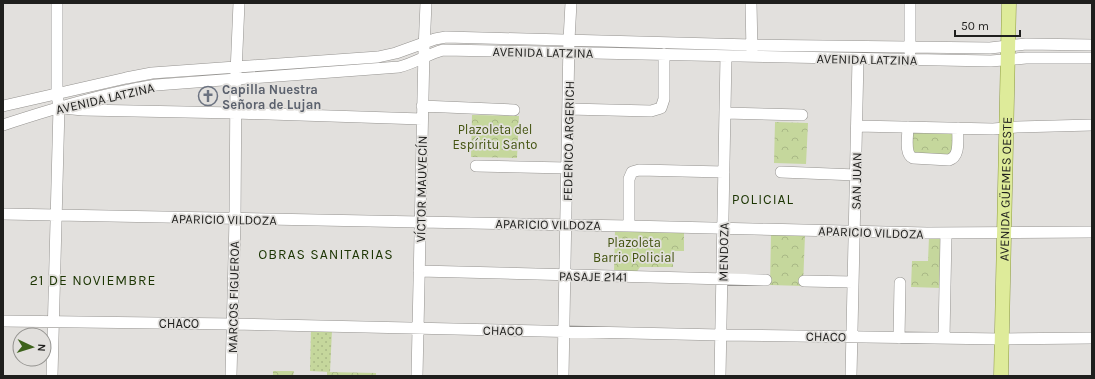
<svg xmlns="http://www.w3.org/2000/svg" width="1095" height="379" viewBox="0 0 1095 379" font-family="Karla,sans-serif">
	<defs>
		<pattern id="grass-dots" width="8" height="8" patternUnits="userSpaceOnUse"><rect width="8" height="8" fill="#c5d79c"/><path d="M2 2h.1M6 6h.1" fill="none" stroke="#a9b886" stroke-width="1.8" stroke-linecap="round"/></pattern>
		<pattern id="park-crowns" width="20" height="18" patternUnits="userSpaceOnUse"><rect width="20" height="18" fill="#c5d79c"/><path d="M2 6a3 3 0 1 1 6 0M12 15a3 3 0 1 1 6 0" fill="none" stroke="#a9b886"/></pattern>
	</defs>
	<rect width="100%" height="100%" fill="#e2e0dd"/>
	<!-- grass -->
	<path fill="url(#grass-dots)" d="M 311,330 L 332,330 L 330,372 L 310,371 Z"/>
	<!-- park -->
	<path fill="url(#park-crowns)" d="M 472,115 L 519,116 L 517,158 L 471,157 Z
		M 775,122 L 808,123 L 806,164 L 774,163 Z
		M 913,132 L 952,133 L 953,153 L 951,155 L 912,154 Z
		M 615,231 L 684,232 L 684,251 L 673,251 L 673,267 L 640,267 L 636,273 L 614,272 Z
		M 771,234 L 805,235 L 803,286 L 770,285 Z
		M 929,237 L 939,238 L 942,239 L 942,288 L 911,287 L 912,261 L 928,261 Z
		M 273,371 L 294,371 L 293,376 L 273,376 Z
		M 327,372 L 376,373 L 376,376 L 327,376 Z"/>
	<g fill="none" stroke-linecap="round" stroke-linejoin="round">
		<defs>
			<path id="minor" d="M 751,3 L 752,52
				M 910,3 L 910,52
				M 3,106 L 126,78 L 152,73 L 378,57 L 396,53 L 435,39 L 446,37 L 752,45 L 990,48 L 1026,44 L 1092,45
				M 422,106 L 514,110
				M 63,108 L 83,110 L 236,113 L 422,119
				M 568,109 L 651,111 L 661,108 L 664,99 L 664,54
				M 725,113 L 802,115
				M 3,125 C 55,108 102,94 156,85 L 399,67 C 415,63 428,54 443,50 L 991,61 L 1026,58 L 1092,58
				M 857,126 L 993,129 L 1017,127 L 1092,125
				M 908,127 C 908,136 904,154 913,158 L 949,160 C 961,156 957,139 958,128
				M 476,166 L 567,168
				M 781,172 L 856,175
				M 3,214 L 629,226 L 927,233 L 1092,232
				M 629,226 L 629,179 L 632,172 L 639,170 L 724,172
				M 419,271 L 766,280
				M 804,281 L 853,282
				M 3,321 L 233,324 L 721,335 L 1002,339 L 1092,338
				M 899,338 L 900,283
				M 944,338 L 946,234
				M 52,376 L 59,107 L 57,95 L 57,3
				M 231,376 L 235,219 L 236,73 L 239,3
				M 417,376 L 424,50 L 426,3
				M 563,376 L 569,40 L 571,3
				M 720,376 L 726,56
				M 851,376 L 858,59"/>
			<g id="major">
				<path id="s1" d="M 1001,376 L 1009,3"/>
			</g>
		</defs>
		<!-- minor casing -->
		<use href="#minor" stroke="#959390" stroke-width="12"/>
		<!-- major casing -->
		<use href="#major" stroke="#8d9b42" stroke-width="15"/>
		<!-- minor -->
		<use href="#minor" stroke="#fff" stroke-width="11"/>
		<!-- major -->
		<use href="#major" stroke="#deeb9a" stroke-width="14"/>
	</g>
	<!-- icons -->
	<defs>
		<symbol id="church-ring" viewBox="-11 -11 22 22"><circle r="9.5" fill="#e2e0dd" stroke="#6b7280" stroke-width="1.5"/><path d="M-1.2-6h2.4v3.5h3.3v2.4h-3.3V6h-2.4V-.1h-3.3v-2.4h3.3Z" fill="#6b7280"/></symbol>
	</defs>
	<g fill-rule="evenodd">
		<use href="#church-ring" x="197" y="85" width="22" height="22"/>
	</g>
	<g text-anchor="middle" stroke-width="3.5" stroke-linejoin="round" paint-order="stroke">
		<!-- street labels -->
		<g font-size="13" fill="#1f1f1d" stroke="#e2e0dd">
			<text transform="translate(543 52) rotate(1)" y="5">AVENIDA LATZINA</text>
			<text transform="translate(867 59) rotate(1)" y="5">AVENIDA LATZINA</text>
			<text transform="translate(105 98) rotate(-13)" y="5">AVENIDA LATZINA</text>
			<text transform="translate(568 141) rotate(-89)" y="5">FEDERICO ARGERICH</text>
			<text transform="translate(856 181) rotate(-89)" y="5">SAN JUAN</text>
			<text transform="translate(421 189) rotate(-89)" y="5">VÍCTOR MAUVECÍN</text>
			<text dy="5" stroke="none"><textPath href="#s1" startOffset="187">AVENIDA GÜEMES OESTE</textPath></text>
			<text transform="translate(224 219) rotate(1)" y="5">APARICIO VILDOZA</text>
			<text transform="translate(548 224) rotate(1)" y="5">APARICIO VILDOZA</text>
			<text transform="translate(871 232) rotate(2)" y="5">APARICIO VILDOZA</text>
			<text transform="translate(723 252) rotate(-89)" y="5">MENDOZA</text>
			<text transform="translate(593 276) rotate(1)" y="5">PASAJE 2141</text>
			<text transform="translate(233 297) rotate(-89)" y="5">MARCOS FIGUEROA</text>
			<text x="179" y="328">CHACO</text>
			<text transform="translate(503 330) rotate(1)" y="5">CHACO</text>
			<text transform="translate(826 336) rotate(1)" y="5">CHACO</text>
		</g>
		<!-- worship labels -->
		<g font-size="13" font-weight="bold" fill="#5b616d" stroke="#e2e0dd" text-anchor="start">
			<text x="222" y="94">Capilla Nuestra<tspan x="222" dy="15">Señora de Lujan</tspan></text>
		</g>
		<!-- park labels -->
		<g font-size="13" fill="#435310" stroke="#e2e0dd">
			<text x="495" y="134">Plazoleta del<tspan x="495" dy="15">Espíritu Santo</tspan></text>
			<text x="634" y="247">Plazoleta<tspan x="634" dy="15">Barrio Policial</tspan></text>
		</g>
		<!-- neighbourhood labels -->
		<g font-size="14" letter-spacing="1" fill="#1c3503" stroke="#e2e0dd">
			<text x="763" y="204">POLICIAL</text>
			<text x="326" y="259">OBRAS SANITARIAS</text>
			<text x="93" y="285">21 DE NOVIEMBRE</text>
		</g>
	</g>
	<!-- border -->
	<rect width="1095" height="379" fill="none" stroke="#1f1f1d" stroke-width="8"/>
	<!-- north arrow -->
	<g transform="translate(32 347) rotate(94)"><circle r="19" fill="#e2e0dd" stroke="#949390"/>
	<path d="M0-3L7 15L0 10L-7 15Z" fill="#3d621b"/>
	<text y="-6" font-size="11" font-weight="bold" text-anchor="middle" fill="#1f1f1d">N</text>
	</g>
	<!-- scale -->
	<path d="M955 30v6h65v-6" fill="none" stroke="#1f1f1d" stroke-width="2"/>
	<text x="961" y="30" font-size="12" fill="#1f1f1d" stroke="#e2e0dd" stroke-width="3" paint-order="stroke">50 m</text>
</svg>
